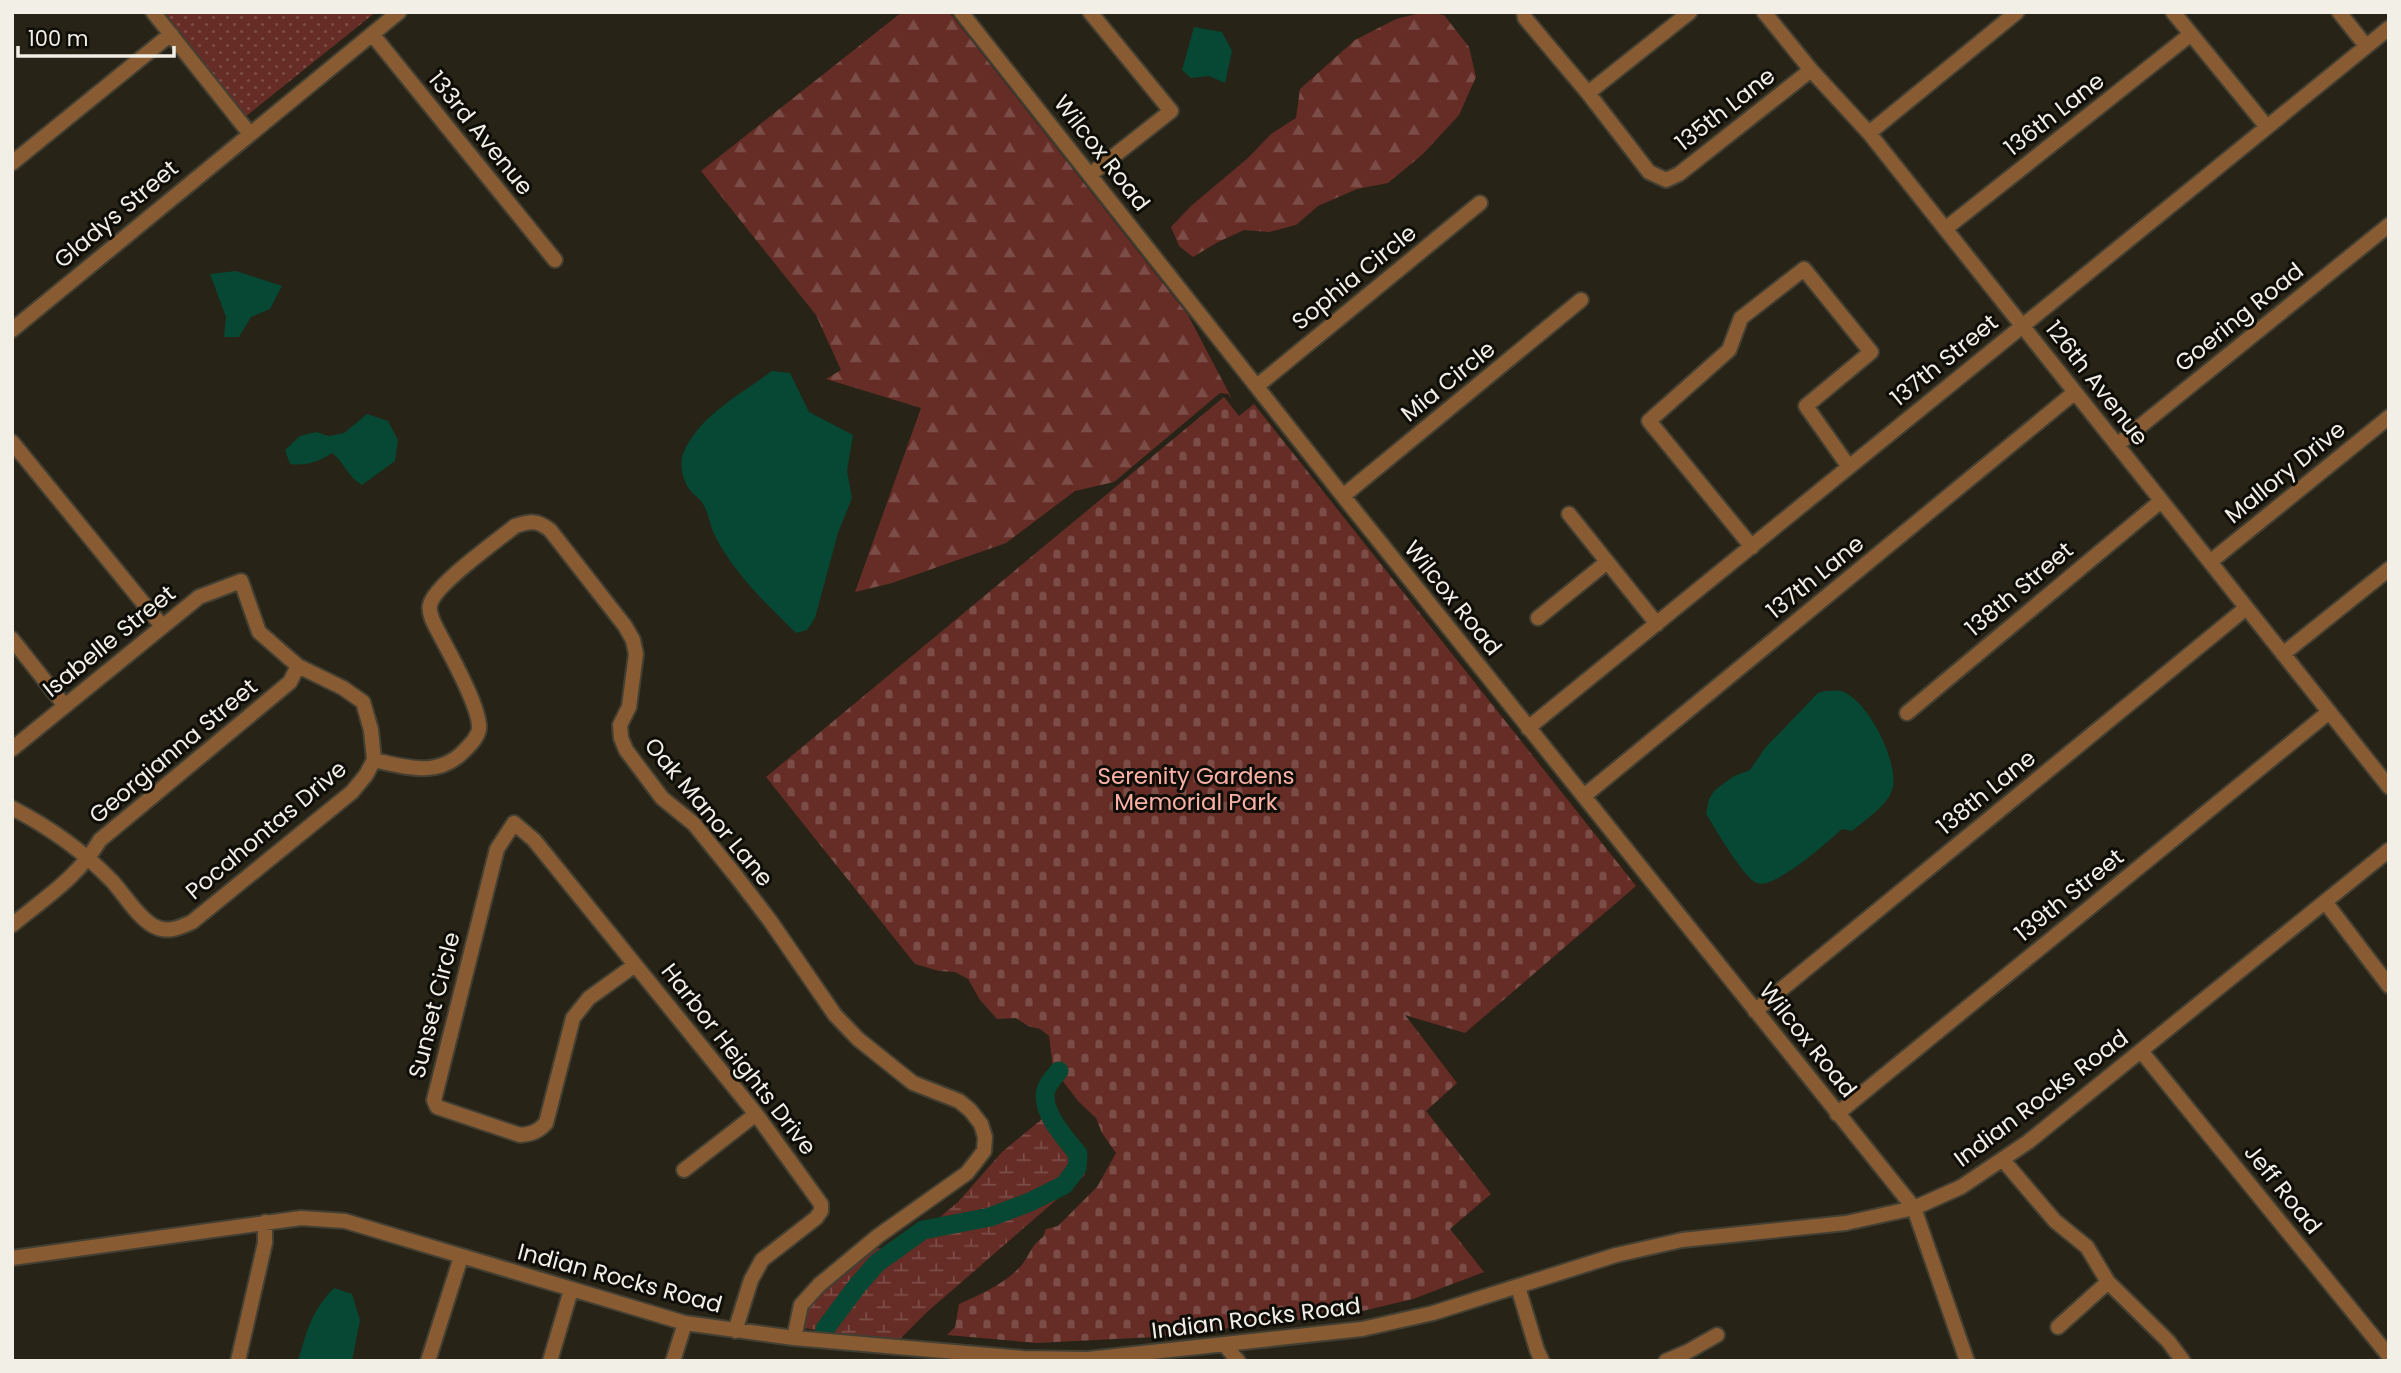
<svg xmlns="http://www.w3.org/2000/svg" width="2401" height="1373" viewBox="0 0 2401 1373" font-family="Poppins,sans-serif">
	<defs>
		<pattern id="grass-dots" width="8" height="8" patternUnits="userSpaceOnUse" patternTransform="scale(1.75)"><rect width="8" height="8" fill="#662d27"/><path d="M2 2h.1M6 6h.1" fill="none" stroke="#7c4c46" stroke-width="1.8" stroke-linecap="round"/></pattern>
		<pattern id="forest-firs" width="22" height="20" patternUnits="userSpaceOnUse" patternTransform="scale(1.75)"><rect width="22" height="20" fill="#662d27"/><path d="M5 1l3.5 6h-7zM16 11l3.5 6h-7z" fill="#7c4c46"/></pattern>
		<pattern id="wetland-marsh" width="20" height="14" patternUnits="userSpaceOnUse" patternTransform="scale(1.75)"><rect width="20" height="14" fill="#662d27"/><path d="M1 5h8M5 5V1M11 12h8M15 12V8" fill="none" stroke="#7c4c46"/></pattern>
		<pattern id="cemetery-stones" width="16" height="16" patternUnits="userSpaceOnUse" patternTransform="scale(1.75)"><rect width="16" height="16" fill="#662d27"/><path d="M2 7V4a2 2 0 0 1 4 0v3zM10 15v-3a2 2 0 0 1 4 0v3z" fill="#7c4c46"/></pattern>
	</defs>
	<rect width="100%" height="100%" fill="#272316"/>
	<!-- grass -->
	<path fill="url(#grass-dots)" d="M 161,12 L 376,12 L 245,117 Z"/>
	<!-- forest -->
	<path fill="url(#forest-firs)" d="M 902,12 L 949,12 L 1188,315 L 1232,399 L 1228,394 L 1220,393 L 1114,482 L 1075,491 L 1006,543 L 892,583 L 855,592 L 921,408 L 826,379 L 841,370 L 816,315 L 701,171 Z
		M 1424,12 L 1444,15 L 1469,47 L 1476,77 L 1459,115 L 1423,154 L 1388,183 L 1357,189 L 1318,206 L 1296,225 L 1269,232 L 1244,230 L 1218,242 L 1193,257 L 1179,246 L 1171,227 L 1191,206 L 1248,158 L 1271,134 L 1296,118 L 1300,89 L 1355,40 L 1396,19 Z"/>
	<!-- wetland -->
	<path fill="url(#wetland-marsh)" d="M 1042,1119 L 1085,1175 L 927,1312 L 900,1339 L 843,1334 L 804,1328 L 807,1306 L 823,1289 L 873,1248 L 893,1249 L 926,1229 L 958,1202 L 1002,1152 Z"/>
	<!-- cemetery -->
	<path fill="url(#cemetery-stones)" d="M 1224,397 L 1239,416 L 1254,404 L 1636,886 L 1465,1033 L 1405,1015 L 1457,1083 L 1426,1111 L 1491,1194 L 1450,1229 L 1484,1272 L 1413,1299 L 1354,1313 L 1155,1337 L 1037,1343 L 947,1335 L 955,1327 L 959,1304 C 981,1294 1003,1285 1020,1267 C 1030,1256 1030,1246 1043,1237 L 1046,1229 L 1058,1226 L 1097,1187 L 1116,1153 L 1102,1133 L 1096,1118 L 1078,1101 L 1053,1068 L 1049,1036 L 1040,1029 L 1028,1026 L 1016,1018 L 997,1019 L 980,1000 L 968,979 L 955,972 L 939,971 L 915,964 L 766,777 Z"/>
	<!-- water -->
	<path fill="#064833" d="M 1194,27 L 1222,32 L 1232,51 L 1225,83 L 1209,76 L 1191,78 L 1182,70 Z
		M 236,271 L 282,286 L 270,309 L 251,317 L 239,337 L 224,337 L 226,317 L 210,274 Z
		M 772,371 L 790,373 L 809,412 L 853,435 L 847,471 L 852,498 L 838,533 L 815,618 L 807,630 L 796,633 C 766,604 733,572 714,534 C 710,525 709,514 703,504 C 700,498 693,495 689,489 C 683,480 679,464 683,454 C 698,416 741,394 772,371 Z
		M 367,414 L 388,421 L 398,440 L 395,461 L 362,485 C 346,475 345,463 332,453 C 318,462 307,466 290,464 L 285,450 L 300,436 L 316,432 L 329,436 L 344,433 Z
		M 1825,691 C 1829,691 1837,690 1841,691 C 1868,699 1898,761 1893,787 C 1889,805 1865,820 1852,831 L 1842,829 C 1829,841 1774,890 1757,883 C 1744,879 1715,828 1706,814 L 1709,799 L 1715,790 L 1734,776 L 1750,770 L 1765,748 L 1818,693 Z
		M 334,1288 L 352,1294 L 360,1320 L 352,1361 L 298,1361 C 307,1331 311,1311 334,1288 Z"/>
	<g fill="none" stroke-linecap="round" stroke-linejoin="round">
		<!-- river -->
		<path stroke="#064833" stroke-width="19" d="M 825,1329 L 857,1286 L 877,1263 L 923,1230 L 990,1217 L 1030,1202 L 1064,1185 L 1077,1168 L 1078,1154 C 1065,1138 1040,1111 1046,1090 C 1048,1083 1054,1077 1059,1071"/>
		<defs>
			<path id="minor" d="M 153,12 L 250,134
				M 961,12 L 1343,496 L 1914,1208 L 1967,1361
				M 1090,12 L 1171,111 L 1091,174
				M 1524,12 L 1525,18 L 1588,93 L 1649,172 L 1666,180 L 1679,174 L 1811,70
				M 1764,12 L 1811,70 L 1869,133 L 2389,787
				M 2173,12 L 2267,127
				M 2339,12 L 2366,46
				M 372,34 L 555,260
				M 1588,93 L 1690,12
				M 1869,133 L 2017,12
				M 12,163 L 171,34
				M 1945,229 L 2191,34
				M 12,330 L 399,12
				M 1257,386 L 1480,203
				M 12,442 L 162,626
				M 2117,445 L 2389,225
				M 1343,496 L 1581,300
				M 1569,514 L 1657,624
				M 1752,547 L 1649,421 L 1729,350 L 1741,318 L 1804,269 L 1871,352 L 1806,406 L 1849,467
				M 2210,562 L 2389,417
				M 1538,618 L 1607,562
				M 12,639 L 65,706
				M 2283,654 L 2389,569
				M 1907,713 L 2161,501
				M 1528,728 L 2389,28
				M 12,749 L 199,597 L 241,581 L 259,632 L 298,666 L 343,688 L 363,702 L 371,730 L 374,760 L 366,775 L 352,792 L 192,922 C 179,928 166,934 152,925 C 136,915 124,894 112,881 C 83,851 49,827 12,808
				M 374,760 C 405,767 438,778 464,751 C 470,745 478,737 479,729 C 481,709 450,654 440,635 C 436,627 428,615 430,605 C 434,585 497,541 515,526 C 531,521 537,520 550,530 L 625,626 L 633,640 L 636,654 L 629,707 L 620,725 L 621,738 L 626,750 L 662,798 L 694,824 L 736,876 L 771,922 L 835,1015 L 858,1039 L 913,1083 L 959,1101 L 970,1110 L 981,1124 L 985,1137 L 984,1151 L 967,1173 L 878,1236 L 819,1285 L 801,1305 L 794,1338
				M 1584,796 L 2075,392
				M 2326,903 L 2389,986
				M 12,925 C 46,897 77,878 100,840 L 290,682 L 298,666
				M 635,965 L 589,998 L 573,1018 L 546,1123 C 538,1132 531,1134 520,1135 L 437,1107 L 434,1100 L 497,849 L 514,823 L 534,840 L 756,1114 L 821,1204 L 821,1211 L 816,1218 L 762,1260 L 751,1280 L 735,1331
				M 1755,1011 L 2246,608
				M 2141,1051 L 2389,1356
				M 1837,1114 L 2329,712
				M 2003,1160 L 2055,1221 L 2087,1247 L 2108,1282 L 2168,1341 L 2183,1361
				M 684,1170 L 756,1114
				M 12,1258 L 301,1218 L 345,1221 L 685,1323 L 794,1338 L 1023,1358 L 1088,1359 L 1362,1329 L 1433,1313 L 1616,1255 L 1682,1240 L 1846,1223 L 1914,1208 L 1961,1187 L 2028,1142 L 2389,850
				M 1518,1287 L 1537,1350 L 1542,1361
				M 2058,1327 L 2108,1282
				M 1225,1345 L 1238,1361
				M 238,1361 L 265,1243 L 265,1222
				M 428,1361 L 461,1257
				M 550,1361 L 571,1290
				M 673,1361 L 685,1323
				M 1666,1361 L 1687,1352 L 1717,1335"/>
		</defs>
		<!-- minor casing -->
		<use href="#minor" stroke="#434033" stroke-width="18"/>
		<!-- minor -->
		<use href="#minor" stroke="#885b32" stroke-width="14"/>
	</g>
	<g text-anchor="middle" stroke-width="6" stroke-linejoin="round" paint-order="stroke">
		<!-- street labels -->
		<g font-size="23" fill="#f1efe6" stroke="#0e0d07">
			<text transform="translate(1725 109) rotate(-38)" y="8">135th Lane</text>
			<text transform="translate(2054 114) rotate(-38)" y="8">136th Lane</text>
			<text transform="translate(481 133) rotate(51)" y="8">133rd Avenue</text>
			<text transform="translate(1102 153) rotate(52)" y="8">Wilcox Road</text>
			<text transform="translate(116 214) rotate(-40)" y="8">Gladys Street</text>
			<text transform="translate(1354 277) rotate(-39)" y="8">Sophia Circle</text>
			<text transform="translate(2239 317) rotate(-39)" y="8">Goering Road</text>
			<text transform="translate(1944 360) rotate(-39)" y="8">137th Street</text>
			<text transform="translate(1448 381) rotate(-39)" y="8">Mia Circle</text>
			<text transform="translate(2097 383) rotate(52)" y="8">126th Avenue</text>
			<text transform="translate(2285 472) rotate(-39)" y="8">Mallory Drive</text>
			<text transform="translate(1815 577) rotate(-39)" y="8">137th Lane</text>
			<text transform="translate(2019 589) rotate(-40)" y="8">138th Street</text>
			<text transform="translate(1453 598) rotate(51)" y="8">Wilcox Road</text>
			<text transform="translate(109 641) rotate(-39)" y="8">Isabelle Street</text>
			<text transform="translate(173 751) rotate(-40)" y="8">Georgianna Street</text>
			<text transform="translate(1986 792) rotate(-39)" y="8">138th Lane</text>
			<text transform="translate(709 812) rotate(50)" y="8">Oak Manor Lane</text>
			<text transform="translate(266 830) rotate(-40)" y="8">Pocahontas Drive</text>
			<text transform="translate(2069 895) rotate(-39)" y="8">139th Street</text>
			<text transform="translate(434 1005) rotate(-76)" y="8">Sunset Circle</text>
			<text transform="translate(1808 1040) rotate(51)" y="8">Wilcox Road</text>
			<text transform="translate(739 1059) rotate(52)" y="8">Harbor Heights Drive</text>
			<text transform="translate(2041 1098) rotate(-37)" y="8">Indian Rocks Road</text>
			<text transform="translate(2283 1189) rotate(51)" y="8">Jeff Road</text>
			<text transform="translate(620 1278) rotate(15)" y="8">Indian Rocks Road</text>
			<text transform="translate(1256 1318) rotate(-7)" y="8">Indian Rocks Road</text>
		</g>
		<!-- park labels -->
		<g font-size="23" fill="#fcb0a6" stroke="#0e0d07">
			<text x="1196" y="784">Serenity Gardens<tspan x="1196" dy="26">Memorial Park</tspan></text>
		</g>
	</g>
	<!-- border -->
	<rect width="2401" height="1373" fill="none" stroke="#f1efe6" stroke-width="28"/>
	<!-- scale -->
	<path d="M18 46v10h156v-10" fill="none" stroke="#f1efe6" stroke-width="3.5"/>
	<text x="28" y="46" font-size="21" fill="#f1efe6" stroke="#0e0d07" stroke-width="5" paint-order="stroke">100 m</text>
</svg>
